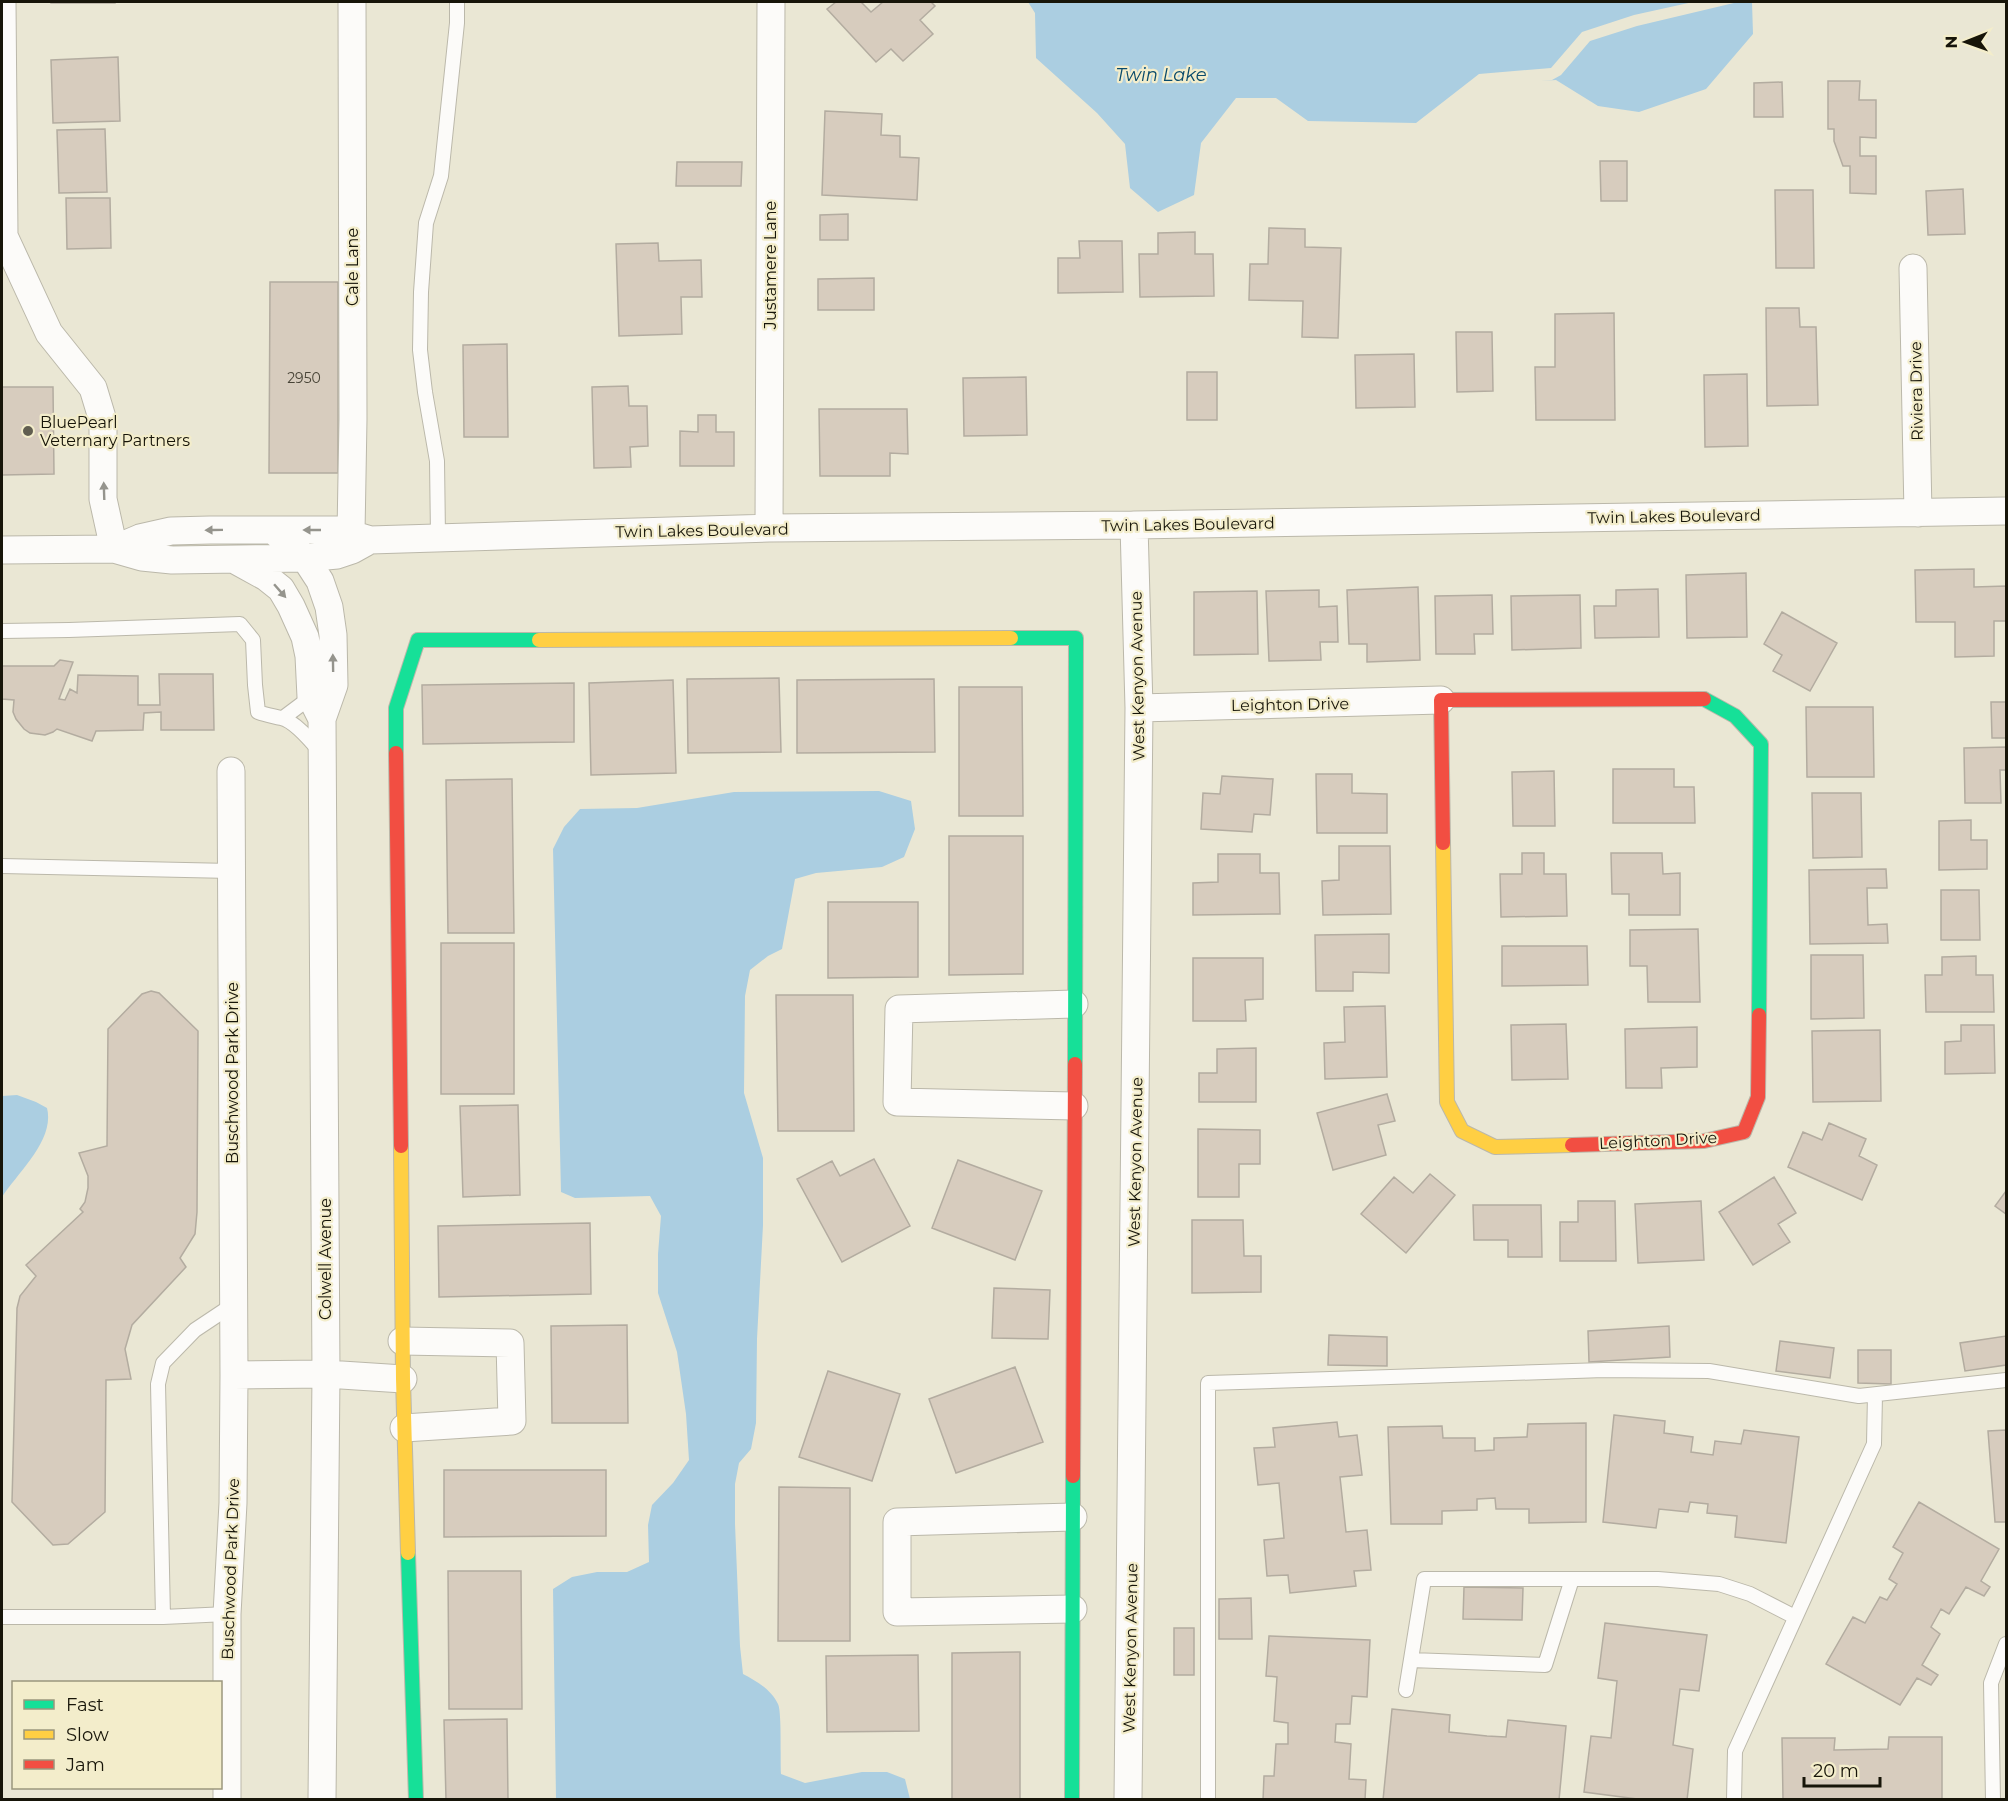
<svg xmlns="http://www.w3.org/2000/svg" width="2008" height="1801" viewBox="0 0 2008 1801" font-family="Montserrat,sans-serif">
	<rect width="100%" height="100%" fill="#eae7d4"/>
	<!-- water -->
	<path fill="#abcee1" d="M 1028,2 L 1693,2 L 1634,15 L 1582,32 L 1551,68 L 1479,74 L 1416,123 L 1308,121 L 1276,98 L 1236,98 L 1201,143 L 1194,195 L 1158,212 L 1130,188 L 1125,144 L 1097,113 L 1036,58 L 1035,13 Z
		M 1738,2 L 1752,2 L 1753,34 L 1706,89 L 1639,112 L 1598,106 L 1556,80 L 1541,81 L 1552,80 L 1561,75 L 1590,41 L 1637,26 Z
		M 879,791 L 911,801 L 915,829 L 904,857 L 882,867 L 816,873 L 795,879 L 782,949 L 768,956 L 750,970 L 745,996 L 744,1093 L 763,1158 L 763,1225 L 757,1339 L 756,1423 L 751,1449 L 739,1463 L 735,1484 L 735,1524 L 740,1646 L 743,1674 C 756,1681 771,1689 778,1704 C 782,1712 780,1761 781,1774 L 805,1783 L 862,1772 L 887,1772 L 905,1779 L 910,1799 L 556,1799 L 553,1589 L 572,1577 L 597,1572 L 627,1572 L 649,1562 L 648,1525 L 652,1505 L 673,1483 L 689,1460 L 686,1414 L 677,1352 L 658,1293 L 658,1254 L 661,1216 L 650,1196 L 575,1198 L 561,1192 L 553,849 L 564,827 L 580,809 L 637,808 L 734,792 Z
		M 17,1095 L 36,1102 L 47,1108 C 55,1140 18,1172 2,1197 L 2,1096 Z"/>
	<!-- building -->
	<path fill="#d7ccbe" stroke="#b3aca0" stroke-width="1.5" d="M 51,2 L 115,2 L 115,3 L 51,3 Z
		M 836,2 L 861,2 L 871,12 L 883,2 L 931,2 L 935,6 L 920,20 L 933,34 L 903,61 L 891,49 L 876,62 L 827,9 Z
		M 118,57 L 120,121 L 53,123 L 51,60 Z
		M 1828,81 L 1860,81 L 1859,100 L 1876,100 L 1876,138 L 1860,137 L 1860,156 L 1876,156 L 1876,194 L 1850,193 L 1850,166 L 1843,166 L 1834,141 L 1834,129 L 1828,129 Z
		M 1782,82 L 1783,117 L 1754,117 L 1754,83 Z
		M 825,111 L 882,114 L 881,135 L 900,136 L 900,157 L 919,158 L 917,200 L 822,195 Z
		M 105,129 L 107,192 L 59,193 L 57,130 Z
		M 1600,161 L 1627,161 L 1627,201 L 1601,201 Z
		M 677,162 L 742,162 L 741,186 L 676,186 Z
		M 1963,189 L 1965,234 L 1928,235 L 1926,191 Z
		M 1775,190 L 1813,190 L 1814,268 L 1776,268 Z
		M 66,198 L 110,198 L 111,248 L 67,249 Z
		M 848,214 L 848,240 L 820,240 L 820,215 Z
		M 1269,228 L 1305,229 L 1305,247 L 1341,248 L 1338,338 L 1302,337 L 1303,301 L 1249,300 L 1250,264 L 1268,264 Z
		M 1195,232 L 1195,254 L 1213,254 L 1214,296 L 1140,297 L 1139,254 L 1158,254 L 1158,233 Z
		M 1079,241 L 1122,241 L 1123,292 L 1058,293 L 1058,258 L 1080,258 Z
		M 658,243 L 659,261 L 701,260 L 702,297 L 681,297 L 682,334 L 619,336 L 616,244 Z
		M 874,278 L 874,310 L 818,310 L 818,279 Z
		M 270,282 L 338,282 L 338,473 L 269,473 Z
		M 1766,308 L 1799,308 L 1800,327 L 1816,327 L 1818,405 L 1767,406 Z
		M 1614,313 L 1615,420 L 1536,420 L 1535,367 L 1555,367 L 1555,314 Z
		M 1456,332 L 1492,332 L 1493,391 L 1457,392 Z
		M 507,344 L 508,437 L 464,437 L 463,345 Z
		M 1414,354 L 1415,407 L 1356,408 L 1355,355 Z
		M 1187,372 L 1217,372 L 1217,420 L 1187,420 Z
		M 1747,374 L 1748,446 L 1705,447 L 1704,375 Z
		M 1026,377 L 1027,435 L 964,436 L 963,378 Z
		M 628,386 L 629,406 L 647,406 L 648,446 L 630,447 L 631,467 L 594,468 L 592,387 Z
		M 2,387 L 53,387 L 54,474 L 2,475 Z
		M 819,409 L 907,409 L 908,454 L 890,453 L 890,476 L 820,476 Z
		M 698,415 L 716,415 L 716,432 L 734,432 L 734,466 L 680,466 L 680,431 L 698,432 Z
		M 1974,569 L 1974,587 L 2006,586 L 2006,621 L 1994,621 L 1994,656 L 1955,657 L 1955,622 L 1916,622 L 1915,570 Z
		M 1746,573 L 1747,637 L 1687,638 L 1686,575 Z
		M 1418,587 L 1420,660 L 1367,662 L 1367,644 L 1349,644 L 1347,590 Z
		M 1658,589 L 1659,637 L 1595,638 L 1594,606 L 1616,606 L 1616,590 Z
		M 1319,590 L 1319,607 L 1337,606 L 1338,642 L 1320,642 L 1321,660 L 1269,661 L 1266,591 Z
		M 1257,591 L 1258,654 L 1194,655 L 1194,592 Z
		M 1492,595 L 1493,634 L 1474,634 L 1475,654 L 1436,654 L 1435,596 Z
		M 1580,595 L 1581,648 L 1512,650 L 1511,596 Z
		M 1782,612 L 1837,643 L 1810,691 L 1773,671 L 1782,655 L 1764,644 Z
		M 60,660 L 73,662 L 59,699 L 65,700 L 70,689 L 77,693 L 78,675 L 138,676 L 138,705 L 160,705 L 159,674 L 213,674 L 214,730 L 161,730 L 161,712 L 144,713 L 143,730 L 96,731 L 92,741 L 57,729 L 53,732 L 45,735 L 30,733 L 24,729 L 16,719 L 13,712 L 14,700 L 2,699 L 2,666 L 54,666 Z
		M 779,678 L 781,752 L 688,753 L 687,679 Z
		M 934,679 L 935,752 L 797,753 L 797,680 Z
		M 673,680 L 676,773 L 591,775 L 589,683 Z
		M 574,683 L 574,742 L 423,744 L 422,685 Z
		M 959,687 L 1022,687 L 1023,816 L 959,816 Z
		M 1991,702 L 2006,702 L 2006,738 L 1992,738 Z
		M 1806,707 L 1873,707 L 1874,777 L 1807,777 Z
		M 2006,747 L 2006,770 L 2000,770 L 2001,803 L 1965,803 L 1964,748 Z
		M 1613,769 L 1674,769 L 1674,787 L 1694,787 L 1695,823 L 1613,823 Z
		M 1554,771 L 1555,826 L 1513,826 L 1512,772 Z
		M 1316,774 L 1352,774 L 1352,793 L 1387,794 L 1387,833 L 1317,833 Z
		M 1222,776 L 1273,779 L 1270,815 L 1254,814 L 1252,832 L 1201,829 L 1203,793 L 1220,794 Z
		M 512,779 L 514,933 L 448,933 L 446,780 Z
		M 1812,793 L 1861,793 L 1862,857 L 1813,858 Z
		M 1971,820 L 1971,840 L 1987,840 L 1987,869 L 1939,870 L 1939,821 Z
		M 949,836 L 1023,836 L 1023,974 L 949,975 Z
		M 1339,846 L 1390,846 L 1391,914 L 1323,915 L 1322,881 L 1339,880 Z
		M 1522,853 L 1544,853 L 1544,874 L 1566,874 L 1567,916 L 1501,917 L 1500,874 L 1522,874 Z
		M 1611,853 L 1662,853 L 1663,874 L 1680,873 L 1680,915 L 1629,915 L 1629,894 L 1612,894 Z
		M 1218,854 L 1260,854 L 1260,873 L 1279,873 L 1280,914 L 1193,915 L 1193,883 L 1218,882 Z
		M 1886,869 L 1887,888 L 1867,888 L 1868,925 L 1887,924 L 1888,943 L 1810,944 L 1809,870 Z
		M 1941,890 L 1979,890 L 1980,940 L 1941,940 Z
		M 828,902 L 918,902 L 918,977 L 828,978 Z
		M 1698,929 L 1700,1002 L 1648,1002 L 1647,966 L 1630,966 L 1630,930 Z
		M 1389,934 L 1389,973 L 1353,972 L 1353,991 L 1316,991 L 1315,935 Z
		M 441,943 L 514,943 L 514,1094 L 441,1094 Z
		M 1502,946 L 1587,946 L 1588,985 L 1502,986 Z
		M 1811,955 L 1863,955 L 1864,1018 L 1811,1019 Z
		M 1976,956 L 1976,975 L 1993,975 L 1994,1012 L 1926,1012 L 1925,975 L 1942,975 L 1942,957 Z
		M 1193,958 L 1263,958 L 1263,999 L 1245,1000 L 1246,1021 L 1193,1021 Z
		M 151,991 L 159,993 L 198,1031 L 197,1212 L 195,1234 L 180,1258 L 186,1267 L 132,1325 L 125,1349 L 131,1379 L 106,1380 L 105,1512 L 68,1544 L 53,1545 L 12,1502 L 17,1308 L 20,1296 L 36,1276 L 26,1265 L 83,1212 L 80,1209 L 85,1202 L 88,1188 L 88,1176 L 79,1153 L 107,1146 L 108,1029 L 142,994 Z
		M 776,995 L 853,995 L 854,1131 L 778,1131 Z
		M 1385,1006 L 1387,1077 L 1325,1079 L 1324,1043 L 1345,1042 L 1344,1007 Z
		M 1566,1024 L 1568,1079 L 1512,1080 L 1511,1025 Z
		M 1961,1025 L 1994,1025 L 1995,1073 L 1945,1074 L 1945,1042 L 1961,1041 Z
		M 1697,1027 L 1697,1067 L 1661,1068 L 1662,1088 L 1626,1088 L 1625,1029 Z
		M 1880,1030 L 1881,1101 L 1813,1102 L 1812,1031 Z
		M 1256,1048 L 1256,1102 L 1199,1102 L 1199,1073 L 1217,1073 L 1217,1049 Z
		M 1387,1094 L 1395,1121 L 1378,1125 L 1386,1155 L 1333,1170 L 1317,1113 Z
		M 518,1105 L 520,1195 L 463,1197 L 460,1106 Z
		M 1829,1123 L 1866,1139 L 1859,1156 L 1877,1165 L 1862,1200 L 1788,1167 L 1803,1132 L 1822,1140 Z
		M 1198,1129 L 1260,1130 L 1260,1164 L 1239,1164 L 1239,1197 L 1198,1197 Z
		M 874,1159 L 910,1226 L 842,1262 L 797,1179 L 832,1161 L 840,1176 Z
		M 958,1160 L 1042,1191 L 1015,1260 L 932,1228 Z
		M 1430,1174 L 1455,1195 L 1406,1253 L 1361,1214 L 1394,1177 L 1413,1193 Z
		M 1774,1177 L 1796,1213 L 1778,1224 L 1790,1242 L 1753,1265 L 1719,1212 Z
		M 2006,1191 L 2006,1214 L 1995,1206 Z
		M 1578,1201 L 1615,1201 L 1616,1261 L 1560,1261 L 1560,1222 L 1578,1222 Z
		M 1701,1201 L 1704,1260 L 1638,1263 L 1635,1204 Z
		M 1473,1205 L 1541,1205 L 1542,1257 L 1508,1257 L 1508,1240 L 1474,1240 Z
		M 1192,1220 L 1243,1220 L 1244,1256 L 1261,1256 L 1261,1292 L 1192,1293 Z
		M 590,1223 L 591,1294 L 439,1297 L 438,1226 Z
		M 994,1288 L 1050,1290 L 1048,1339 L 992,1338 Z
		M 627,1325 L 628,1423 L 552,1423 L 551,1326 Z
		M 1669,1326 L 1670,1357 L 1589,1362 L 1588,1331 Z
		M 1329,1335 L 1387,1337 L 1387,1366 L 1328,1365 Z
		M 2006,1336 L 2006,1365 L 1965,1371 L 1960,1343 Z
		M 1780,1341 L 1834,1348 L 1830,1378 L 1776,1371 Z
		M 1858,1350 L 1891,1350 L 1891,1384 L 1858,1383 Z
		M 1015,1367 L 1043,1442 L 956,1473 L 929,1399 Z
		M 828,1371 L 900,1394 L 872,1481 L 799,1457 Z
		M 1614,1415 L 1665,1421 L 1664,1433 L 1693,1437 L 1691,1452 L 1713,1455 L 1715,1441 L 1741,1444 L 1744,1430 L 1799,1437 L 1786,1543 L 1735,1537 L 1737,1516 L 1707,1513 L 1708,1504 L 1690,1502 L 1688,1512 L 1659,1509 L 1656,1528 L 1603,1522 Z
		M 1337,1422 L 1339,1437 L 1357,1435 L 1362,1475 L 1340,1477 L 1346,1532 L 1367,1530 L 1371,1570 L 1354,1571 L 1356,1586 L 1290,1593 L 1288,1575 L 1267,1576 L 1264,1540 L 1284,1538 L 1279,1483 L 1258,1485 L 1254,1448 L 1275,1447 L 1273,1428 Z
		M 1586,1423 L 1586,1522 L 1529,1523 L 1529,1509 L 1496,1509 L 1495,1498 L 1477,1499 L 1477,1510 L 1442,1511 L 1442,1524 L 1391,1524 L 1388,1427 L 1442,1426 L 1443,1438 L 1475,1438 L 1475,1451 L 1494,1450 L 1494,1438 L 1527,1437 L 1528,1424 Z
		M 2006,1430 L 2006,1522 L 1995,1522 L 1988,1431 Z
		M 444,1470 L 606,1470 L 606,1536 L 444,1537 Z
		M 779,1487 L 850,1488 L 850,1641 L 778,1641 Z
		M 1919,1502 L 1999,1549 L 1981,1581 L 1990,1587 L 1984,1596 L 1966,1587 L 1949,1614 L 1941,1609 L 1931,1627 L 1940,1634 L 1922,1665 L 1938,1675 L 1931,1685 L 1917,1678 L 1900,1705 L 1826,1664 L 1853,1617 L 1865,1623 L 1880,1597 L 1887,1600 L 1897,1584 L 1889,1579 L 1903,1553 L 1893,1547 Z
		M 448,1571 L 521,1571 L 522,1709 L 449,1709 Z
		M 1464,1587 L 1523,1588 L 1522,1620 L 1463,1619 Z
		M 1251,1598 L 1252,1639 L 1219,1639 L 1219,1599 Z
		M 1605,1623 L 1707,1635 L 1699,1691 L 1680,1689 L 1673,1745 L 1693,1749 L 1687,1800 L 1645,1800 L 1584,1792 L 1591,1736 L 1611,1738 L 1617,1681 L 1598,1678 Z
		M 1174,1628 L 1194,1628 L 1194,1675 L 1174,1675 Z
		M 1269,1636 L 1370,1640 L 1367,1697 L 1352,1696 L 1350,1724 L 1336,1724 L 1335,1742 L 1351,1744 L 1349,1779 L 1366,1780 L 1365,1800 L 1263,1800 L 1264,1776 L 1274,1776 L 1276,1744 L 1288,1744 L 1288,1723 L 1274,1721 L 1277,1677 L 1266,1676 Z
		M 1020,1652 L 1020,1800 L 952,1800 L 952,1653 Z
		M 918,1655 L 919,1731 L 827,1732 L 826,1656 Z
		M 1392,1709 L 1450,1715 L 1449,1732 L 1487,1736 L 1506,1737 L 1508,1720 L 1566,1726 L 1559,1800 L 1383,1800 Z
		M 507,1719 L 508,1800 L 446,1800 L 444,1720 Z
		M 1889,1737 L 1942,1737 L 1942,1800 L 1783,1800 L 1782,1738 L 1835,1738 L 1834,1750 L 1888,1749 Z"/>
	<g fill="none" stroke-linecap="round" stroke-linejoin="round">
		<defs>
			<path id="lane" d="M 438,536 L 437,461 L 425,392 L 420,350 L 421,292 L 426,223 L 441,176 L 457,23 L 457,2
				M 2,631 L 69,630 L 240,624 L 253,640 L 255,685 L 258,712 C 266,715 273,716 281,718 C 295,721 312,742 321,753
				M 283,718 L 311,697
				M 2,866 L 231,871
				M 2,1617 L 163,1617 L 158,1384 L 163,1363 L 195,1330 L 234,1304
				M 163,1617 L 227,1614
				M 1411,1660 L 1545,1665 L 1572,1579
				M 1406,1690 L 1424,1579 L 1658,1579 L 1719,1584 L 1750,1594 L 1795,1617
				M 1208,1800 L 1208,1383 L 1604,1370 L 1709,1371 L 1859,1396 L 2006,1380
				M 1734,1800 L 1735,1751 L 1874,1444 L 1875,1395
				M 1993,1800 L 1991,1683 L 2006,1644"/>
			<path id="street" d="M 2,2 L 4,236 L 49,333 L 93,388 L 103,421 L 103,499 L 114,549
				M 1913,268 L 1918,513
				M 769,528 L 771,2
				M 273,530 L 305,558 L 320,581 L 329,607 L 333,635 L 334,685 L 322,719 L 326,1374 L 322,1800
				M 351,533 L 353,419 L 352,2
				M 114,549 L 140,538 L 171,531 L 210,530 L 337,530 L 370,540 L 769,528 L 1134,525 L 2006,511
				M 2,550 L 114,549 L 142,557 L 172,560 L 305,558 L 337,555 L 352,550 L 370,540
				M 235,560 L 266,577 L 281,589 L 291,606 L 305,637 L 309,656 L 311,697 L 322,719
				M 1139,708 L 1441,700
				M 1074,1106 L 897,1102 L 899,1009 L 1074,1004
				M 402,1341 L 510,1343 L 512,1421 L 404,1428
				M 234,1375 L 326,1374 L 403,1379
				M 1073,1609 L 897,1612 L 897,1522 L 1073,1517
				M 227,1800 L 227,1614 L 233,1503 L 234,1375 L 231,771
				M 1128,1800 L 1139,708 L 1134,525"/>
			<path id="fast" d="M 1011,638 L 1076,638 L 1075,1064
				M 1704,699 L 1735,716 L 1761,744 L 1759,1015
				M 396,753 L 396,708 L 418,640 L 539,640
				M 408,1553 L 416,1800
				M 1072,1800 L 1073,1476"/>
			<path id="slow" d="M 539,640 L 1011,638
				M 1443,843 L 1447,1102 L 1462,1131 L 1495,1147 L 1572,1145
				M 401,1146 L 403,1379 L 408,1553"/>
			<path id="jam" d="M 396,753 L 401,1146
				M 1443,843 L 1441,700 L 1704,699
				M 1572,1145 L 1704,1141 L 1744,1132 L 1758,1097 L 1759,1015
				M 1073,1476 L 1075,1064"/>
		</defs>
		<!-- lane casing -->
		<use href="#lane" stroke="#bbb8aa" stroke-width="16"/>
		<!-- street casing -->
		<use href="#street" stroke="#bbb8aa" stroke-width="29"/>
		<!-- fast casing -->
		<use href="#fast" stroke="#bbb8aa" stroke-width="16"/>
		<!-- slow casing -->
		<use href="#slow" stroke="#bbb8aa" stroke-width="16"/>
		<!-- jam casing -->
		<use href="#jam" stroke="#bbb8aa" stroke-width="16"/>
		<!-- lane -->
		<use href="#lane" stroke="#fcfbf9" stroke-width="14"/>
		<!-- street -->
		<use href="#street" stroke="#fcfbf9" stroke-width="27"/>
		<!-- fast -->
		<use href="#fast" stroke="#16e098" stroke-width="14"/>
		<!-- slow -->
		<use href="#slow" stroke="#ffcf43" stroke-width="14"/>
		<!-- jam -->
		<use href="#jam" stroke="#f24e42" stroke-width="14"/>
	</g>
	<!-- one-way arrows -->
	<defs><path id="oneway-solid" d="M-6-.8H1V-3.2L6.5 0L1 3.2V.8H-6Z" transform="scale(1.5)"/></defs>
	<g fill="#95948d">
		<use href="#oneway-solid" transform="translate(104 491) rotate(-92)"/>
		<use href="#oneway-solid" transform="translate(214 530) rotate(179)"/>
		<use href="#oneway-solid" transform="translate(312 530) rotate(-180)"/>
		<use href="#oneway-solid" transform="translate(280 591) rotate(49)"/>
		<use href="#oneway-solid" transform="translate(333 663) rotate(-91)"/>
	</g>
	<!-- markers -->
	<circle fill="#615e50" stroke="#f3edcb" stroke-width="2" cx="28" cy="431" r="6"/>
	<g text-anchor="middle" stroke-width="4.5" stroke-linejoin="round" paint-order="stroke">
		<!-- number labels -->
		<g font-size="14" fill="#474336">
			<text x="304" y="383">2950</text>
		</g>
		<!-- street labels -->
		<g font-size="16" fill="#171509" stroke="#f3edcb">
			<text transform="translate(770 265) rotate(-90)" y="6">Justamere Lane</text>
			<text transform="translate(352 267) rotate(-90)" y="6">Cale Lane</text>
			<text transform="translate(1916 391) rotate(-91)" y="6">Riviera Drive</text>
			<text transform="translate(1674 516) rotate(-1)" y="6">Twin Lakes Boulevard</text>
			<text transform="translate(1188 524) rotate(-1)" y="6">Twin Lakes Boulevard</text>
			<text transform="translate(702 530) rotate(-1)" y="6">Twin Lakes Boulevard</text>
			<text transform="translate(1137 676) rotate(-91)" y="6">West Kenyon Avenue</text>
			<text transform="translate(1290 704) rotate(-1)" y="6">Leighton Drive</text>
			<text transform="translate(232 1073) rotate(-90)" y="6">Buschwood Park Drive</text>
			<text transform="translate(1658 1140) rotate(-3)" y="6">Leighton Drive</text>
			<text transform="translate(1135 1162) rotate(-89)" y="6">West Kenyon Avenue</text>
			<text transform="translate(325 1259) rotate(-90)" y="6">Colwell Avenue</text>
			<text transform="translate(230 1569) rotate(-88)" y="6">Buschwood Park Drive</text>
			<text transform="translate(1130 1648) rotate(-89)" y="6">West Kenyon Avenue</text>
		</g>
		<!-- poi labels -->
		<g font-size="16" fill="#171509" stroke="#f3edcb" text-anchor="start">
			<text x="40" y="428">BluePearl<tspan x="40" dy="18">Veternary Partners</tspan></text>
		</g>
		<!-- water labels -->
		<g font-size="18" font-style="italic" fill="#084a6b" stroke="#f3edcb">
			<text x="1161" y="81">Twin Lake</text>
		</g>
	</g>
	<!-- border -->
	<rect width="2008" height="1801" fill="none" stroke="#171509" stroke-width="6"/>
	<!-- legend -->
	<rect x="12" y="1681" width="210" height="108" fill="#f3edcb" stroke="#9b977d" stroke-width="1.5"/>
	<rect x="24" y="1700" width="30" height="9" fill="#16e098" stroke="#9b977d" stroke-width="1.5"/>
	<text x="66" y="1711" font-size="18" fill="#171509">Fast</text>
	<rect x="24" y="1730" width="30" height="9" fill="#ffcf43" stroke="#9b977d" stroke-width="1.5"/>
	<text x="66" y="1741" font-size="18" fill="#171509">Slow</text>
	<rect x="24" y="1760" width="30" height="9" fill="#f24e42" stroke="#9b977d" stroke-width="1.5"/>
	<text x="66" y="1771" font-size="18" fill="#171509">Jam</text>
	<!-- north arrow -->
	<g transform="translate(1966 42) rotate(269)" stroke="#f3edcb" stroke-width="4.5" paint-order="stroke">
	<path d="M0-4.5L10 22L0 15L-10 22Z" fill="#171509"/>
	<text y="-9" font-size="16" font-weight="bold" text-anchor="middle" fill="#171509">N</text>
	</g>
	<!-- scale -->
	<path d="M1804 1777v9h76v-9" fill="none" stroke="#171509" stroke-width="3"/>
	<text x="1813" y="1777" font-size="18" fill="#171509" stroke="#f3edcb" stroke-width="4.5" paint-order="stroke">20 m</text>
</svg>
